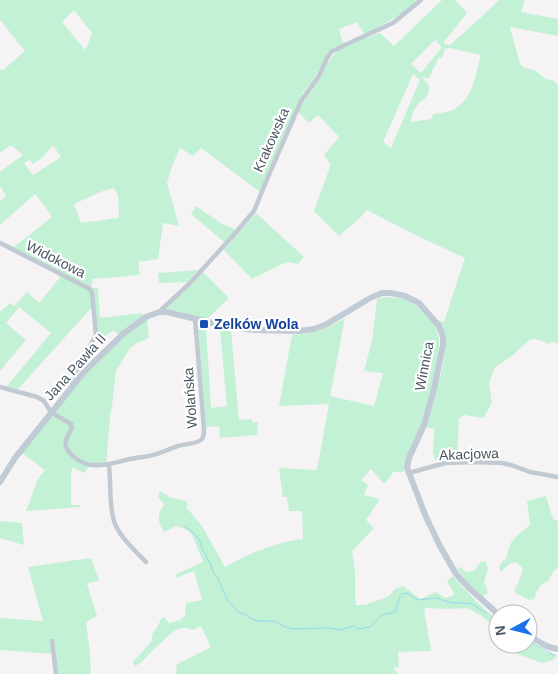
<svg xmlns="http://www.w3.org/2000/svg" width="558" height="674" viewBox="0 0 558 674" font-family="Arial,sans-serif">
	<rect width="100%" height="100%" fill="#f5f3f3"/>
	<!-- green -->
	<path fill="#c3f1d5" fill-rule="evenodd" d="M 0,0 L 415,0 L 416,2 L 398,16 L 365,35 L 357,22 L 339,29 L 343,44 L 326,56 L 314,79 L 303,93 L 260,192 L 201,148 L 193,156 L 180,148 L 172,166 L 167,183 L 179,226 L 163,223 L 158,259 L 138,262 L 140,275 L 93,279 L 91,288 L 98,288 L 100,318 L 142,313 L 143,316 L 118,335 L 114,330 L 103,338 L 97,336 L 93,292 L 0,242 L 0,240 L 14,247 L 52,217 L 44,205 L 35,194 L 0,225 L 0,201 L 6,196 L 0,186 L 0,172 L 23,155 L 11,145 L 0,153 L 0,69 L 2,71 L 25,51 L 0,20 ZM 74,10 L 92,33 L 89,42 L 85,50 L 62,22 ZM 53,145 L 61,157 L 33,175 L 24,163 L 29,160 L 33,164 L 43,157 ZM 114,188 L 118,195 L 119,216 L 118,218 L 81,223 L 74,204 L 100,192 Z
		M 442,0 L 455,0 L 467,13 L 443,43 L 450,45 L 477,21 L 499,0 L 525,0 L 521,12 L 558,19 L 558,36 L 510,27 L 520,64 L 525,68 L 534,70 L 546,79 L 554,81 L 558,86 L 558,344 L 551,341 L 549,344 L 536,339 L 529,340 L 512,356 L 495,367 L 489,383 L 492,403 L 483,418 L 464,415 L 459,419 L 457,460 L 435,460 L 433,453 L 434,429 L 425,427 C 432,403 447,363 445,339 C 445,332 441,326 438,320 L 444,322 L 465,258 L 420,237 L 367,210 L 359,219 L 339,236 L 314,211 L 329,170 L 330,164 L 324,155 L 339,137 L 318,115 L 309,123 L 298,112 C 303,100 310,93 317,82 C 323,75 325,65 331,58 C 340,46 365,38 380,33 L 394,46 ZM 435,40 L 442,47 L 421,73 L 411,64 ZM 450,48 L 481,55 C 476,72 474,94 459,106 C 452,112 442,113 433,114 L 432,119 L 410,122 C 412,113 417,102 425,99 C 431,88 432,87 422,78 L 423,77 L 426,78 L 429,78 L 439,57 L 442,58 L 445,49 ZM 413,74 L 420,80 L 391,148 L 383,142 Z
		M 196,206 L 222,224 L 237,230 L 225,243 L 191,214 Z
		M 256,213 L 304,257 L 298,264 L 288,262 L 282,264 L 252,279 L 224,250 Z
		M 198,270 L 187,282 L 159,283 L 158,273 Z
		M 203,272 L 229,298 L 206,320 L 177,311 L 164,310 L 165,308 Z
		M 61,276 L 86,288 L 91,292 L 93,306 L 18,389 L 6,387 L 51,333 L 19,307 L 6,323 L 26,340 L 0,371 L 0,312 L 10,303 L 14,306 L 27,292 L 39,303 Z
		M 385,297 L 405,299 L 417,306 L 429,318 L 436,328 L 439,338 L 439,358 L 424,419 L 405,464 L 404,472 L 393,472 L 391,476 L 384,484 L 371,469 L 361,480 L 368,485 L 364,495 L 380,499 L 366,520 L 374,528 L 352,551 L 355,571 L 355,594 L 356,605 L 365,605 L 389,596 L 395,589 L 403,586 L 420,599 L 436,592 L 445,598 L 453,596 L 454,593 L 447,581 L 453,576 C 467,592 481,608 498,620 L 498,642 L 495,640 L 492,625 L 482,616 L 467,608 L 448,609 L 427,608 L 424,609 L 431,651 L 398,652 L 399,667 L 393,668 L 398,674 L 176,674 L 177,664 L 211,647 L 201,626 L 193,630 C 179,624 172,632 162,642 C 158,645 153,649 150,653 C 144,659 142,663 135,666 L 133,662 L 151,642 L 153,632 L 157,628 L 161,619 L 164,617 L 169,623 L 180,620 L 185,616 L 186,603 L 202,600 L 194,571 L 176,578 L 176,574 L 203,562 L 193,536 L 188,530 L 176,526 L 164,532 C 157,520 157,516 164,504 L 158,497 L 160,491 L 171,498 L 187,501 L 187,508 L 202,526 L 225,567 C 251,553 273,543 303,539 L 302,511 L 289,511 L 287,497 L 283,497 L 279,468 L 317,470 L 329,404 L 279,406 L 292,335 C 316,333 324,330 345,318 L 330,396 L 374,406 L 383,373 L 364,371 L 372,341 L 377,299 Z
		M 147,319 L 149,338 L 137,343 L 130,348 L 116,371 L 112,406 L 110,416 L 106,466 L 90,465 L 84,473 L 72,467 L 71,479 L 71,505 L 80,505 L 80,507 L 26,511 L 38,479 L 45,470 L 22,453 L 88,370 L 133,329 Z
		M 199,324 L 201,325 L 200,327 L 206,328 L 211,408 L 227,406 L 220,329 L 231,331 L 239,420 L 252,419 L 252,422 L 258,422 L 257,435 L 220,438 L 219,426 L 206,427 L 198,329 Z
		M 546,496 L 551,513 L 554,520 L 558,521 L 558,568 L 554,570 L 548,581 C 539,584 537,591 534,599 L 529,600 L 516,593 L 514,591 C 516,587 523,573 523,570 C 523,569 519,564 518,563 C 510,561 507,566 501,572 L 499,568 L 501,563 L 507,558 C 508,540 517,536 530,525 L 527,501 Z
		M 0,521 L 22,523 L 24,545 L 0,538 Z
		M 91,558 L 99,580 L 87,584 L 97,616 L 86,622 L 90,654 L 91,674 L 56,674 L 55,658 L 52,638 L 50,639 L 52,654 L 0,650 L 0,618 L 43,621 L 28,567 Z
		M 481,561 L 486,562 L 488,569 L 484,582 L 488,592 L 483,597 L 465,580 L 457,568 L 460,567 L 466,572 C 474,572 477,568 481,561 Z
		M 528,640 L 545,652 L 556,655 L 553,660 L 542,663 L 517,654 L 501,644 L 528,644 Z"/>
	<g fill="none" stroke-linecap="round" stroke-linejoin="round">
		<!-- stream -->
		<path stroke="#90daee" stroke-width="1" d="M 185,527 L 190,530 L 199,539 L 202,548 L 211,565 L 213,572 L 218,579 L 228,601 L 238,612 L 246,615 L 252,619 L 258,621 L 274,621 L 283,626 L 292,629 L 329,628 L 341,630 L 353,626 L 359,629 L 370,627 L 382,615 L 395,612 L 400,597 L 403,594 L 406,593 L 409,594 L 414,598 L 418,600 L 436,598 L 452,603 L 466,603 L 472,604 L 486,613
			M 491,618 L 498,623
			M 528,641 L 556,656"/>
		<!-- street -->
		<path stroke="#c1cad2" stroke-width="4.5" d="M 0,243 L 86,287 L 90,289 L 92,293 L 96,335 L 74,375 L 71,382 L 74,385
			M 159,312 L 188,285 L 232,237 L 254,211 L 268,177 L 301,101 L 319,76 L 327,58 L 331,52 L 347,44 L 393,23 L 421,0
			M 0,387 L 37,397 L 44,401 L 51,412 L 71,424 L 72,428 C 66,439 61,445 72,455 C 89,472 109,464 130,459 C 139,457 148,457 156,454 C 164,452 171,448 178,446 C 185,444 195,444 201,440 C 204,437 204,434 204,429 L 195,318
			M 109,465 C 111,481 109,507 114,521 C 119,537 135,550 146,562
			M 409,473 L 445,463 L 473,462 L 502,463 L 511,465 L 530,472 L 558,477
			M 52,641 L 56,674"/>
		<!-- secondary -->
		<path stroke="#c1cbd6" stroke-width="6" d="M 0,482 L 15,458 L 84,372 L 123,334 L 146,317 L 159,312 L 167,312 L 225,326 L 254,330 L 298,331 L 314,329 L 325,325 L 372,297 L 382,293 L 391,293 L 405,296 L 419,303 L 439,326 L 443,337 L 443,345 L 434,389 L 424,425 L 409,458 L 407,467 L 409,473 L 426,517 L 440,546 L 456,574 L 469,588 L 498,614
			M 528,635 C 537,641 547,648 558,649"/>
	</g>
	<!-- markers -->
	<rect fill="#1a4fb4" stroke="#fff" stroke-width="2" x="199" y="319" width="10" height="10" rx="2.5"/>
	<g text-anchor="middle" stroke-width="4.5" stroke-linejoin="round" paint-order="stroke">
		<!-- street labels -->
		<g font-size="14" fill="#4a5661" stroke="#fff">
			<text transform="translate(271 140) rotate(-66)" y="5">Krakowska</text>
			<text transform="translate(56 259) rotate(27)" y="5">Widokowa</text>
			<text transform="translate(424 366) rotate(-79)" y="5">Winnica</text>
			<text transform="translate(75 367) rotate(-48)" y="5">Jana Pawła II</text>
			<text transform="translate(190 398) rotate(-94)" y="5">Wolańska</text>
			<text transform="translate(469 454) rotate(-2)" y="5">Akacjowa</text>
		</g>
		<!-- transit labels -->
		<g font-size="14" font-weight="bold" fill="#164399" stroke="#fff" text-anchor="start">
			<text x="214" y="329">Zelków Wola</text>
		</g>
	</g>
	<!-- north arrow -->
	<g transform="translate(513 629) rotate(263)"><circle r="24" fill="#ffffff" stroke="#b7bbc0"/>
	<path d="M0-4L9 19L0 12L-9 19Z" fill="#1a73e8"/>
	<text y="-8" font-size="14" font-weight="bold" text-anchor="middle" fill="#4a5661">N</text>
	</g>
</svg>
